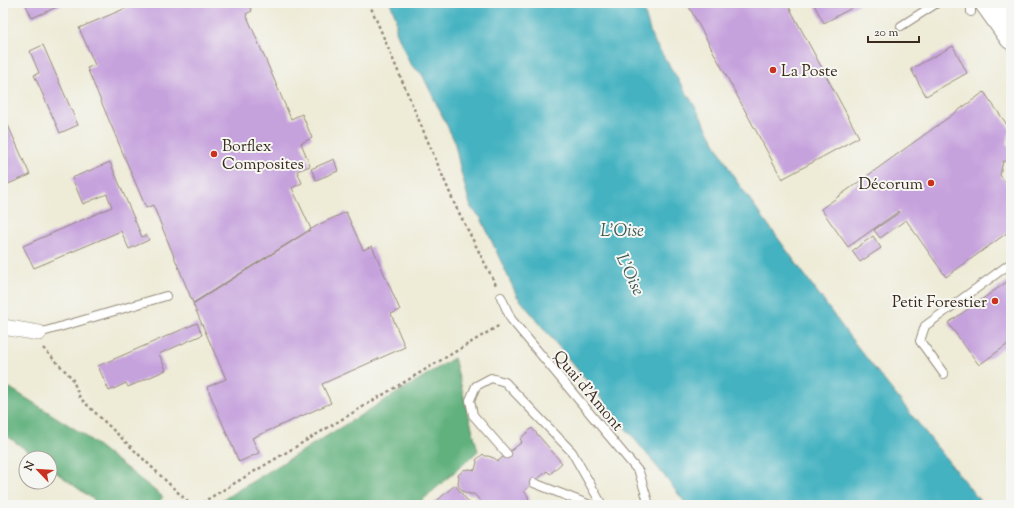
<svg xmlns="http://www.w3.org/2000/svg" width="1014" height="508" viewBox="0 0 1014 508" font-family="'Sorts Mill Goudy',serif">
	<rect width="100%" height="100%" fill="#f6f6f2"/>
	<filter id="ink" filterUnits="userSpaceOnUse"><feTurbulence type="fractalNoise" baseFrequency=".025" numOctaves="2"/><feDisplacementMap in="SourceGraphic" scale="8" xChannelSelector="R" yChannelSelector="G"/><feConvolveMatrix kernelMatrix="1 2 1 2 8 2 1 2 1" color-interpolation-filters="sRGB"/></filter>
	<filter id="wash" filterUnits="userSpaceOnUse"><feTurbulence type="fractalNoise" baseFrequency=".012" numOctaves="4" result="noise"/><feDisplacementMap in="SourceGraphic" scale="16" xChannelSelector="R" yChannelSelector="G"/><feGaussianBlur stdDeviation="0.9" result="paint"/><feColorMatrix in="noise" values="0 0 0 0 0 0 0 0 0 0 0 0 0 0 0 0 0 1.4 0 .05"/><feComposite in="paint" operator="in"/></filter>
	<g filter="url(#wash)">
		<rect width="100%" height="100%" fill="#eeebd7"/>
		<!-- forest -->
		<path fill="#61b17d" stroke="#4e6e4e" d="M 454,358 L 478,451 L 417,505 L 214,505 Z
			M 3,386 L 10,388 L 83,434 L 163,497 L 156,505 L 101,505 L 50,468 L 50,458 L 37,458 L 3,433 Z"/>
		<!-- water -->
		<path fill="#45b2c1" stroke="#406e70" d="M 390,3 L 642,3 L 652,38 L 693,103 L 735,179 L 849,336 L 983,505 L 687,505 L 650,458 L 517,296 L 481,218 L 471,208 L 461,172 L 454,140 L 422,74 L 410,64 L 396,31 L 396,17 Z"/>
		<g id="blocks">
			<!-- building -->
			<path fill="#c6a2dd" d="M 25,3 L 66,3 L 32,18 Z
				M 138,3 L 249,3 L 252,11 L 246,14 L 291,119 L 302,114 L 312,138 L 301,143 L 310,166 L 297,171 L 302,183 L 292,188 L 311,229 L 193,303 L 153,205 L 146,208 L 87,68 L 95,65 L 79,28 Z
				M 687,3 L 787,3 L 859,137 L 782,179 Z
				M 813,3 L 861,3 L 824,23 Z
				M 43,45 L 78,125 L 60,133 L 34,75 L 39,73 L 30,51 Z
				M 953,46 L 967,73 L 926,96 L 911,69 Z
				M 984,92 L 1010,129 L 1007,145 L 1011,146 L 1011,162 L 1003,161 L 1000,175 L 1011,190 L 1011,230 L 946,277 L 906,220 L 880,238 L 874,230 L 900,212 L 899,211 L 848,247 L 821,209 Z
				M 3,114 L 30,175 L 3,186 Z
				M 334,159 L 338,171 L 316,180 L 311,169 Z
				M 110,162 L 142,237 L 146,235 L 149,240 L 129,249 L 121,231 L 34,268 L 23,246 L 112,207 L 107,194 L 83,204 L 72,178 Z
				M 346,212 L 363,250 L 372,246 L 400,310 L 391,314 L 405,347 L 322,384 L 331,403 L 252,438 L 259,453 L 239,462 L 207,387 L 226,379 L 193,304 L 318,225 Z
				M 873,236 L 881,248 L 860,262 L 852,251 Z
				M 1011,279 L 1011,342 L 979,365 L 948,323 Z
				M 197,323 L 202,335 L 159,354 L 166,370 L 128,387 L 126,383 L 109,391 L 98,366 Z
				M 532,428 L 562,463 L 550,474 L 547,471 L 524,491 L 528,496 L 529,503 L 528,505 L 484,505 L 474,494 L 470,494 L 464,492 L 459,487 L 458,483 L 459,477 L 458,475 L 465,469 L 466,470 L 469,469 L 475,470 L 477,462 L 476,460 L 483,454 L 485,456 L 488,456 L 494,458 L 498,461 L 522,442 L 520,439 Z
				M 455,485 L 471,505 L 432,505 Z"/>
		</g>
	</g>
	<g filter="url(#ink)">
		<use href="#blocks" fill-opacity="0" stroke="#948a7a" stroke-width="1"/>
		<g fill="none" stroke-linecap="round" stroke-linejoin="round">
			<defs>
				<path id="service" d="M 971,3 L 971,12
					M 901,26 L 937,3
					M 501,297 L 511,319 L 639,472 L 649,505
					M 39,333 L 166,296
					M 944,374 L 920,341 L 925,326 L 1011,263
					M 507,454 L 473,415 L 470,400 L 476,386 L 491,378 L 505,382 L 572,452 L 602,505
					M 534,483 L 590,505"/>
				<path id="minor" d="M 3,327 L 39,333"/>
				<path id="secondary" d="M 986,3 L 1011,38
					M 1007,3 L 1011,9"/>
			</defs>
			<!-- service casing -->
			<use href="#service" stroke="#948a7a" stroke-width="10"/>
			<!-- minor casing -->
			<use href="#minor" stroke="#948a7a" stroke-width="16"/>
			<!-- secondary casing -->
			<use href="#secondary" stroke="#948a7a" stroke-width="24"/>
			<!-- path -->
			<path stroke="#948a7a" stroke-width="2.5" stroke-dasharray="3 3" stroke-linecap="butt" d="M 369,3 L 455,205 L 497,287
				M 43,348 L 72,378 L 80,398 L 190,504 L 203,502 L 500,325"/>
			<!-- service -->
			<use href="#service" stroke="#fff" stroke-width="8"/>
			<!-- minor -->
			<use href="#minor" stroke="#fff" stroke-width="15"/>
			<!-- secondary -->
			<use href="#secondary" stroke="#fff" stroke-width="22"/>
		</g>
	</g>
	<!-- markers -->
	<g fill="#c8321e" stroke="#f6f6f2" stroke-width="1.5">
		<circle cx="773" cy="70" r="4"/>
		<circle cx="214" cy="154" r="4"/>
		<circle cx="931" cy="183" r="4"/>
		<circle cx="995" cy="301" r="4"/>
	</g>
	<g text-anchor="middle" stroke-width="4" stroke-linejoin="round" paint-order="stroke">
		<!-- poi labels -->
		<g font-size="16" fill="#3b2a1e" stroke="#f6f6f2" text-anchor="start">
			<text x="781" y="76">La Poste</text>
			<text x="222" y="151">Borflex<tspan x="222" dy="18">Composites</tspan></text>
			<text x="923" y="189" text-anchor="end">Décorum</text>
			<text x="987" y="307" text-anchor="end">Petit Forestier</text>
		</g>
		<!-- street labels -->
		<g font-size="16" fill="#3b2a1e" stroke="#f6f6f2">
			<text transform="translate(589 390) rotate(50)" y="6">Quai d'Amont</text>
		</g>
		<!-- water labels -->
		<g font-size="17" font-style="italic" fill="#3e5a57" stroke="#f6f6f2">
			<text x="622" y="236">L’Oise</text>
			<text transform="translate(631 274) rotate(65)" y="6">L'Oise</text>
		</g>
	</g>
	<!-- margin -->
	<rect width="1014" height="508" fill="none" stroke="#f6f6f2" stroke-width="16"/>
	<!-- north arrow -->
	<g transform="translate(38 470) rotate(295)"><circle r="19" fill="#f6f6f2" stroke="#aba49d"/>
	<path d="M0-3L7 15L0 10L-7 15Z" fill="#c8321e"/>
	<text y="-6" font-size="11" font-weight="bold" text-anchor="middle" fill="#3b2a1e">N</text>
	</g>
	<!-- scale -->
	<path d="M868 36v6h51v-6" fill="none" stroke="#3b2a1e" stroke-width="2"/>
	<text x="874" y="36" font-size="12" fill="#3b2a1e" stroke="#f6f6f2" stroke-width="3" paint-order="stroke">20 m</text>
</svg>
